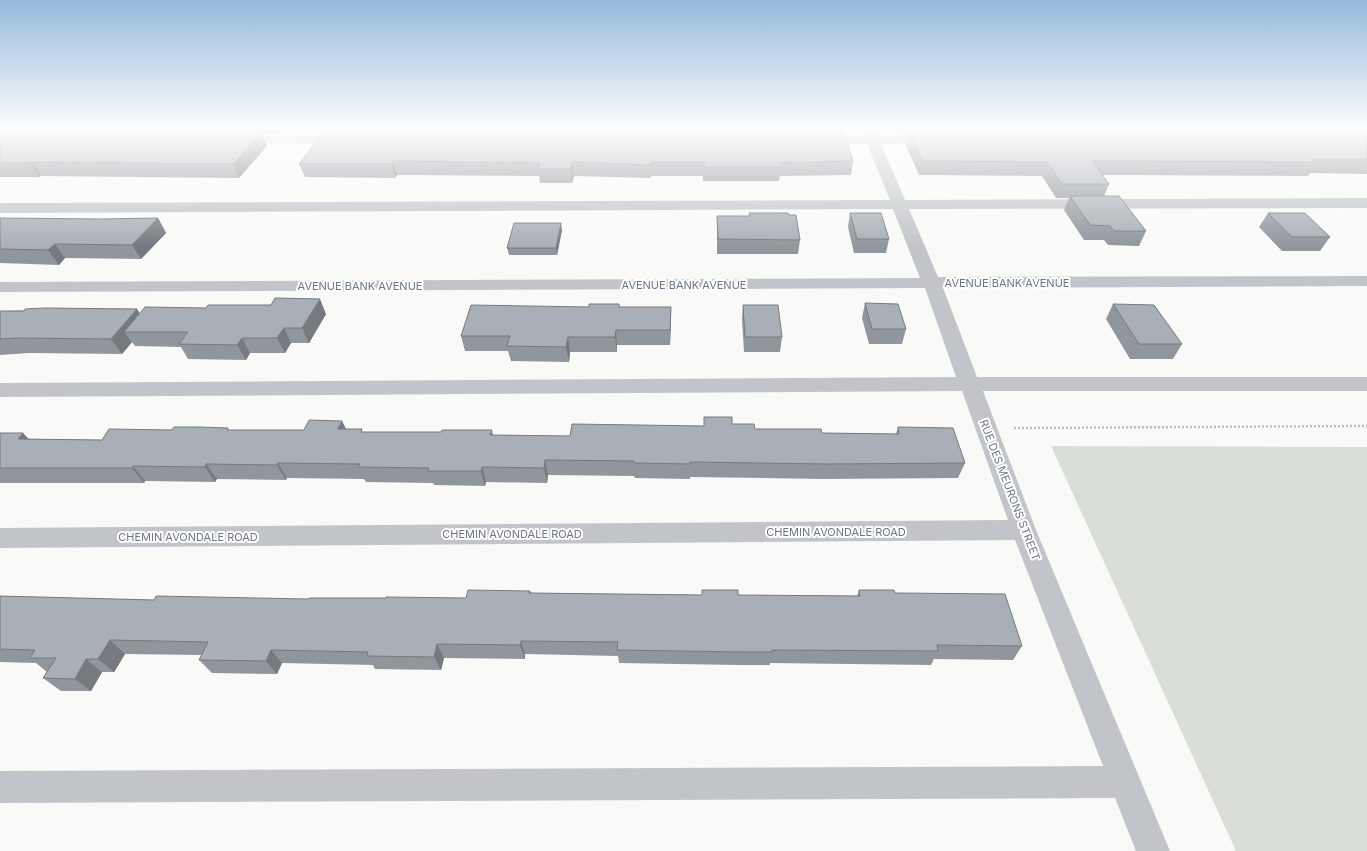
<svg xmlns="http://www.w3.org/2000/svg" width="1367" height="851" viewBox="0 0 1367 851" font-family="Inter,sans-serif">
	<rect width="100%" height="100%" fill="#f9faf8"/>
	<!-- green -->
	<path fill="#d9ded7" d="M 1051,446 L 1367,447 L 1367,851 L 1236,851 Z"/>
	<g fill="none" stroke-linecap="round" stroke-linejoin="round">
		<!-- path -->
		<path stroke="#bcbec1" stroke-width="2.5" stroke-dasharray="2 2" stroke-linecap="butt" d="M 1014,428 L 1367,426"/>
		<!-- minor -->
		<path fill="#c1c5c9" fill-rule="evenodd" d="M 861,128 L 875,128 L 878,135 L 938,135 L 943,136 L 945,139 L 943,142 L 938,143 L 881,144 L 905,200 L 1367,198 L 1367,208 L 909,209 L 938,277 L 1367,276 L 1367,286 L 943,288 L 977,377 L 1367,377 L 1367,391 L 983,391 L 1036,530 L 1170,851 L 1136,851 L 1115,798 L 0,803 L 0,771 L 1103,766 L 1015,540 L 0,548 L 0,528 L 1008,520 L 962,391 L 0,397 L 0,383 L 956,377 L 925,288 L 0,292 L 0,282 L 920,278 L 893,209 L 0,213 L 0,203 L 890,200 L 867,144 L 816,144 L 811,143 L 809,140 L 811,137 L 816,136 L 864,135 Z
			M 234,136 L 348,136 L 353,137 L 355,140 L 353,143 L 348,144 L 229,143 L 227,140 L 229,137 Z"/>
	</g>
	<!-- wall -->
	<path fill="#91969d" d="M 0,128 L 282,128 L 277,134 L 262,135 L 267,146 L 239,178 L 41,176 L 39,177 L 0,177 Z
		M 334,128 L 840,128 L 839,132 L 853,161 L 851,175 L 780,176 L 779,181 L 703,181 L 703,176 L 651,176 L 651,178 L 574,176 L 572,183 L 540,183 L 539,176 L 397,175 L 395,178 L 305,177 L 299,164 L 336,132 Z
		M 899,128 L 1367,128 L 1367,174 L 1310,173 L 1308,176 L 1103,175 L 1109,184 L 1104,196 L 1146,231 L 1139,246 L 1108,245 L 1104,240 L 1084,240 L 1064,210 L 1069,198 L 1056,198 L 1042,176 L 919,175 L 906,146 L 909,134 L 902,134 Z
		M 749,213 L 789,215 L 800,240 L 798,254 L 717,254 L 717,216 L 749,216 Z
		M 850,213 L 889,239 L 886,253 L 854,253 L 848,227 Z
		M 1268,213 L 1330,237 L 1320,251 L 1282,251 L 1259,227 Z
		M 0,218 L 102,219 L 158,218 L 166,233 L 141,259 L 65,258 L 59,265 L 0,263 Z
		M 562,230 L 557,255 L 509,255 L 507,248 Z
		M 865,303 L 906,329 L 902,344 L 869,344 L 862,318 Z
		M 619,304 L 620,307 L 671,307 L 670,345 L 617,345 L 617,352 L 570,352 L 569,362 L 511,361 L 508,351 L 465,351 L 461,336 L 589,307 Z
		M 1113,304 L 1182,344 L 1173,359 L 1130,359 L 1106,319 Z
		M 743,305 L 782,337 L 780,352 L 744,352 L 742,319 Z
		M 137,309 L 140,314 L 326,314 L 309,343 L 291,343 L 285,353 L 250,353 L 246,360 L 188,359 L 181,347 L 135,346 L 132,342 L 122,354 L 29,353 L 0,355 L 0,311 Z
		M 342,421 L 346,429 L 363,432 L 441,432 L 492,430 L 493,435 L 570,436 L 732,424 L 755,429 L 822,433 L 896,434 L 898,427 L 965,463 L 958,478 L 823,479 L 690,477 L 690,479 L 635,478 L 634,476 L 548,475 L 547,483 L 486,482 L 485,486 L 434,485 L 433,483 L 366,482 L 364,479 L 287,478 L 286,480 L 217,479 L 215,482 L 145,481 L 144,483 L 0,483 L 0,433 L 23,433 L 28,439 L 102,440 L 172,430 L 228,428 L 229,430 L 304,430 Z
		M 702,590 L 738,595 L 857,596 L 859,590 L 895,593 L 1022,646 L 1013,660 L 934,659 L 931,665 L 770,663 L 770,665 L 739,665 L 619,663 L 618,656 L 525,654 L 525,659 L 444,658 L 441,670 L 375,669 L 373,665 L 282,663 L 277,674 L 212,673 L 199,660 L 202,655 L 125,654 L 114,672 L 102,672 L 91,691 L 61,691 L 43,678 L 47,672 L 36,663 L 0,662 L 0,596 L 154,600 L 466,598 L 530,591 L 531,593 L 702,595 Z"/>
	<!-- shaded-wall -->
	<path fill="#767a7f" d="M 274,128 L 282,128 L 277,134 Z
		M 262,132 L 267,146 L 239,178 L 233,164 Z
		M 393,161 L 397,175 L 395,178 L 391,164 Z
		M 32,162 L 41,176 L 39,177 L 30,163 Z
		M 572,162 L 574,176 L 572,183 L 571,169 Z
		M 158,218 L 166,233 L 141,259 L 132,245 Z
		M 561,223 L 562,230 L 557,255 L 556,248 Z
		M 55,244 L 65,258 L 59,265 L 48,250 Z
		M 320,299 L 326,314 L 309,343 L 302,328 Z
		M 671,307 L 671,322 L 670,345 L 670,330 Z
		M 137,309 L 146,324 L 124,332 L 132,342 L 122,354 L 111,339 Z
		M 284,328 L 291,343 L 285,353 L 277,338 Z
		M 616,330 L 617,345 L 617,352 L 615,337 Z
		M 568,337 L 570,352 L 569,362 L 566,347 Z
		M 242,338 L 250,353 L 246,360 L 237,345 Z
		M 342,421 L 349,436 L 338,429 Z
		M 23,433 L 37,448 L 18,439 Z
		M 545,460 L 548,475 L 547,483 L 544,468 Z
		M 278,463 L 287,478 L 286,480 L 277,465 Z
		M 206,464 L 217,479 L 215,482 L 205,467 Z
		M 133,466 L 145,481 L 144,483 L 132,468 Z
		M 482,467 L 486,482 L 485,486 L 481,471 Z
		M 110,640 L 125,654 L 114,672 L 98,659 Z
		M 521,641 L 525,654 L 525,659 L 520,645 Z
		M 437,644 L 444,658 L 441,670 L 434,657 Z
		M 271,650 L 282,663 L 277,674 L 266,661 Z
		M 86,659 L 102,672 L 91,691 L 75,679 Z"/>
	<!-- building -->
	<path fill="#a9afb6" stroke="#767a7f" d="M 0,132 L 262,132 L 233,164 L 32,162 L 30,163 L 0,163 Z
		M 324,132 L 844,132 L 853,161 L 780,163 L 781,167 L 704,167 L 704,162 L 651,162 L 651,165 L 572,162 L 571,169 L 538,169 L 540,163 L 393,161 L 391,164 L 299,164 Z
		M 909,132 L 1367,132 L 1367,160 L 1313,160 L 1317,162 L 1092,161 L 1109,184 L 1062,184 L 1047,162 L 922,161 Z
		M 1070,196 L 1119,196 L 1146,231 L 1114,231 L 1110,226 L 1090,225 Z
		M 749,213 L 788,213 L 789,215 L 796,215 L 800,240 L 718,239 L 717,216 L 750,216 Z
		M 850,213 L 881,213 L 889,239 L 857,239 Z
		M 1268,213 L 1305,213 L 1330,237 L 1292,237 Z
		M 0,218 L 102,219 L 158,218 L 132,245 L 55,244 L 48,250 L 0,249 Z
		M 514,223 L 561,223 L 556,248 L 507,248 Z
		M 275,298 L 320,299 L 302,328 L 284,328 L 277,338 L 242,338 L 237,345 L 179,344 L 188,332 L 124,332 L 145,307 L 206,308 L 208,305 L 271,305 Z
		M 865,303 L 898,304 L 906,329 L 872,329 Z
		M 589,304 L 619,304 L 619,307 L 671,307 L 670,330 L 616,330 L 615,337 L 568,337 L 566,347 L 507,346 L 510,336 L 461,336 L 471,305 L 589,307 Z
		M 1113,304 L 1154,305 L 1182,344 L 1139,344 Z
		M 743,305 L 778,305 L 782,337 L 745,337 Z
		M 45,308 L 137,309 L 111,339 L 16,338 L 0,339 L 0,311 L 24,311 L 25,309 Z
		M 704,417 L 732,417 L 732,424 L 754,424 L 755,429 L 821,429 L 822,433 L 899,434 L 898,427 L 953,428 L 965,463 L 826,464 L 690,462 L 690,464 L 634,463 L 634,461 L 545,460 L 544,468 L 482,467 L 481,471 L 428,471 L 429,468 L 358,467 L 360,464 L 278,463 L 277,465 L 206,464 L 205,467 L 133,466 L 132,468 L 0,468 L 0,433 L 23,433 L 18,439 L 102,440 L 109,429 L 172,430 L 174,427 L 199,427 L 228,428 L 227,430 L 304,430 L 309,420 L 342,421 L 338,429 L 362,429 L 361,432 L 441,432 L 442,430 L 492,430 L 490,435 L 570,436 L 572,424 L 704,426 Z
		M 468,590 L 530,591 L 529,593 L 702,595 L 702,590 L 738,590 L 738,595 L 860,596 L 859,590 L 894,590 L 895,593 L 1005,594 L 1022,646 L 937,645 L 938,651 L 772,650 L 772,652 L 740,652 L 617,650 L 618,642 L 521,641 L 520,645 L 437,644 L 434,657 L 367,656 L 368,652 L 271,650 L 266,661 L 199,660 L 208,642 L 110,640 L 98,659 L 86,659 L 75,679 L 43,678 L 56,658 L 30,658 L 35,650 L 0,649 L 0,596 L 154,600 L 156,596 L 308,599 L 309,598 L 386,598 L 386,597 L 466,598 Z"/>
	<!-- sky -->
	<linearGradient id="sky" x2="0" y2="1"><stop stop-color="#96badc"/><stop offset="0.52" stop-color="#fcfdfc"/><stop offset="1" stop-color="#fcfdfc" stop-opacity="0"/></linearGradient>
	<rect width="1367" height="247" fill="url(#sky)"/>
	<g text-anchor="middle" stroke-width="4" stroke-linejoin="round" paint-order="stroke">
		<!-- street labels -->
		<g font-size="11" fill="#6b7786" stroke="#fff">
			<text x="1007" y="287">AVENUE BANK AVENUE</text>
			<text x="684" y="289">AVENUE BANK AVENUE</text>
			<text x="360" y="290">AVENUE BANK AVENUE</text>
			<text transform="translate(1010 490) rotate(69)" y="4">RUE DES MEURONS STREET</text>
			<text x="836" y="536">CHEMIN AVONDALE ROAD</text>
			<text x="512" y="538">CHEMIN AVONDALE ROAD</text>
			<text x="188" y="541">CHEMIN AVONDALE ROAD</text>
		</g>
	</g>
</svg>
